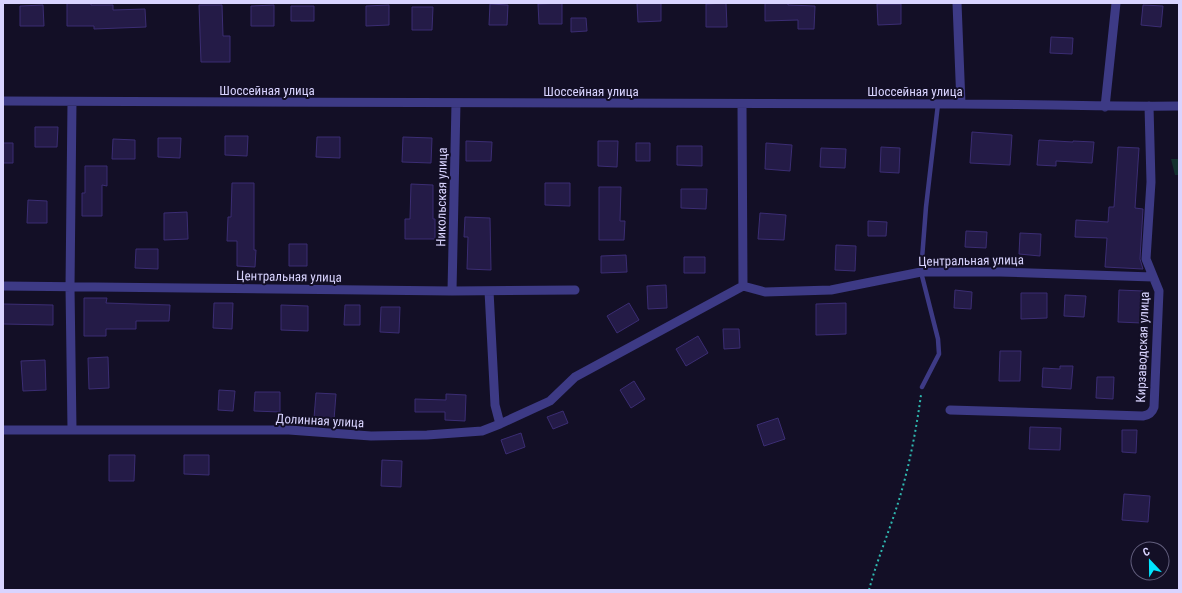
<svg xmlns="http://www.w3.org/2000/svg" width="1182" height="593" viewBox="0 0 1182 593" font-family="'Roboto Condensed',sans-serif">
	<rect width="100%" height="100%" fill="#130f26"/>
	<!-- green -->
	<path fill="#12302f" d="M 1171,159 L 1179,159 L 1179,175 L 1175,175 Z"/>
	<!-- building -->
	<path fill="#241b47" stroke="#3b2d73" d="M 67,3 L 91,3 L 91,5 L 113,5 L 113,10 L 145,9 L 146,27 L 94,29 L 94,26 L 67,26 Z
		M 562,3 L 562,24 L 539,24 L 538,4 Z
		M 637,3 L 661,3 L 661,21 L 638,22 Z
		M 726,3 L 727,27 L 706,27 L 706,4 Z
		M 765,3 L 788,3 L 788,5 L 815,6 L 814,29 L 798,29 L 798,20 L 765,21 Z
		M 490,4 L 508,5 L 507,25 L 489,25 Z
		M 877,4 L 901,4 L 901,24 L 878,25 Z
		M 43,5 L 44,26 L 20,26 L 20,6 Z
		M 199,5 L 222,5 L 223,36 L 230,36 L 230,62 L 201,62 Z
		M 274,5 L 274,26 L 251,26 L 251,6 Z
		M 389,5 L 389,25 L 366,26 L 366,6 Z
		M 1143,5 L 1163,6 L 1161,27 L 1141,25 Z
		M 291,6 L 314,6 L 314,21 L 291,21 Z
		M 412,7 L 433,7 L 432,30 L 412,30 Z
		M 571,18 L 586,18 L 587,31 L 571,32 Z
		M 1051,37 L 1073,38 L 1072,54 L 1050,53 Z
		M 35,127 L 58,127 L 57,147 L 35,147 Z
		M 972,132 L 1012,135 L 1010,165 L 970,163 Z
		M 225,136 L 248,136 L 247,156 L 225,155 Z
		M 317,137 L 340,137 L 340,158 L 316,157 Z
		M 403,137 L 432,138 L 431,163 L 402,162 Z
		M 158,138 L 181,138 L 180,158 L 158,157 Z
		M 113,139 L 135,140 L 135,159 L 112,159 Z
		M 1039,140 L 1073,142 L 1073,141 L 1094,142 L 1092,163 L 1056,161 L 1056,166 L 1037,165 Z
		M 466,141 L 492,142 L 491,161 L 466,161 Z
		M 598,141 L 618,141 L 617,167 L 598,166 Z
		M 3,143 L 13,143 L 13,163 L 3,163 Z
		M 636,143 L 650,143 L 650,161 L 636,161 Z
		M 766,143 L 792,145 L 790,171 L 765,169 Z
		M 677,146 L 702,146 L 702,166 L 677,165 Z
		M 881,147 L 900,148 L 899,173 L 880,172 Z
		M 1118,147 L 1139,148 L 1135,208 L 1143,209 L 1140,259 L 1143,269 L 1105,267 L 1107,238 L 1075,237 L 1076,220 L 1108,222 L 1109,207 L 1114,207 Z
		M 821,148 L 846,149 L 845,168 L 820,167 Z
		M 85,166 L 107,166 L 107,186 L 102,185 L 102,216 L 82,216 L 82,193 L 85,193 Z
		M 232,183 L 254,183 L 254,250 L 256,250 L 255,267 L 237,266 L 237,241 L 227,241 L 228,217 L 231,217 Z
		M 545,183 L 570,183 L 570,206 L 545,205 Z
		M 411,184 L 433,185 L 433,219 L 435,219 L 435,239 L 405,239 L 405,219 L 410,219 Z
		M 599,187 L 621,187 L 620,221 L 625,221 L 624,240 L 599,240 Z
		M 681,189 L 707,189 L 706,209 L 681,208 Z
		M 28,200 L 47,201 L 47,223 L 27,223 Z
		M 187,212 L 188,239 L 164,240 L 164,213 Z
		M 760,213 L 786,215 L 784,240 L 758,239 Z
		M 465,217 L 490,218 L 491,270 L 467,269 L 468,237 L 464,237 Z
		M 868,221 L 887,222 L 886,236 L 868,236 Z
		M 966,231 L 987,232 L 986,248 L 965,247 Z
		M 1020,233 L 1041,234 L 1040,256 L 1019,254 Z
		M 289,244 L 307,244 L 307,266 L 289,266 Z
		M 836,245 L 856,246 L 855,271 L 835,270 Z
		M 136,249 L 158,249 L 158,269 L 135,268 Z
		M 626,255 L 627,272 L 601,273 L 601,256 Z
		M 684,257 L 705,257 L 705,273 L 684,273 Z
		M 666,285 L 667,308 L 648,309 L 647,286 Z
		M 955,290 L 972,292 L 971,309 L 954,308 Z
		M 1119,290 L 1143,291 L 1142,323 L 1118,322 Z
		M 1021,293 L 1047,293 L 1047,318 L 1021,319 Z
		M 1065,295 L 1086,296 L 1084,317 L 1064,316 Z
		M 84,298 L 107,298 L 106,303 L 170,305 L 169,321 L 136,321 L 136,329 L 106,329 L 106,336 L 84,336 Z
		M 214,303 L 233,303 L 232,329 L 213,328 Z
		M 629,303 L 639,320 L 617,333 L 607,316 Z
		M 846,303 L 846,334 L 816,335 L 816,304 Z
		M 3,304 L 53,305 L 53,325 L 3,324 Z
		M 281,305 L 308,306 L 308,331 L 281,330 Z
		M 345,305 L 360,305 L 360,325 L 344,325 Z
		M 381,307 L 400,307 L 399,333 L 380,332 Z
		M 723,329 L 739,329 L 740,348 L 724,349 Z
		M 698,336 L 708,353 L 686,366 L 676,349 Z
		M 1000,351 L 1021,351 L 1020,381 L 999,381 Z
		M 108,357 L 109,388 L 89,389 L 88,358 Z
		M 45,360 L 46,390 L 23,391 L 21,361 Z
		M 1060,366 L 1073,366 L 1071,389 L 1042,387 L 1043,368 L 1060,369 Z
		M 1097,377 L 1114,377 L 1113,399 L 1096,398 Z
		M 634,381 L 645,399 L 631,408 L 620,390 Z
		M 219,390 L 235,391 L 233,411 L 218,410 Z
		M 255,392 L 280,392 L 280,412 L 254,411 Z
		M 316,393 L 336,394 L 334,420 L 314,418 Z
		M 446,394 L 466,395 L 465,421 L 445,420 L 445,412 L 415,412 L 415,399 L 446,400 Z
		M 563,411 L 568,423 L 553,429 L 547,417 Z
		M 778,418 L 785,439 L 764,446 L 757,425 Z
		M 1030,427 L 1061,428 L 1060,450 L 1029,449 Z
		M 1122,430 L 1137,430 L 1136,453 L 1122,452 Z
		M 521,433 L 525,447 L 506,454 L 501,440 Z
		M 109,455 L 135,455 L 134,481 L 109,481 Z
		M 184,455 L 209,455 L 209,475 L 184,474 Z
		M 382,460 L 402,461 L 401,487 L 381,486 Z
		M 1124,494 L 1150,496 L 1148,522 L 1122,520 Z"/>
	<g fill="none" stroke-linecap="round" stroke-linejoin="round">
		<!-- path -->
		<path stroke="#2fb8b0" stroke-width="2" stroke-dasharray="2 3" stroke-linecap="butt" d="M 869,590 C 877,560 889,532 898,503 C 909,468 916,431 921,395"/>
		<!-- service -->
		<path stroke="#3d3a85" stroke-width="4.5" d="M 922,387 L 939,354 L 938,339 L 921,272 L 926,207 L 938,104"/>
		<!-- minor -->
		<path stroke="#3d3a85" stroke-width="9" d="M 957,3 L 961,104
			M 3,101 C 322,102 641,104 960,104 C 1033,104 1106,107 1179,106
			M 1105,107 L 1116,3
			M 3,286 L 452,291 L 575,290
			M 743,286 L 765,292 L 831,290 L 921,272 L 1000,272 L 1153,277
			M 452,291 L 456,103
			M 950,410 L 1143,416 C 1149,415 1152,413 1154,407 L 1159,291 L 1146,259 L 1151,182 L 1149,106
			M 500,424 L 550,401 L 575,377 L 743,286 L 742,105
			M 72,429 L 70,287 L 72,102
			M 3,430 L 289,430 L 371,436 L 427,435 L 482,431 L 500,424 L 495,405 L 489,291"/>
	</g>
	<g text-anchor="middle" stroke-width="4" stroke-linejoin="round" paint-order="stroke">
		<!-- street labels -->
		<g font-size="13" fill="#d9d4ff" stroke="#130f26">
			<text x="267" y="95">Шоссейная улица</text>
			<text x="591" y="96">Шоссейная улица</text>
			<text x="915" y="96">Шоссейная улица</text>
			<text transform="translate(441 197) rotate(-89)" y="5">Никольская улица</text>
			<text transform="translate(971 260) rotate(-1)" y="5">Центральная улица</text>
			<text transform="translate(289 276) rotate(1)" y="5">Центральная улица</text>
			<text transform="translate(1142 347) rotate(-88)" y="5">Кирзаводская улица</text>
			<text transform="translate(320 420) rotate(3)" y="5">Долинная улица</text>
		</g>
	</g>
	<!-- border -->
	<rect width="1182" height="593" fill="none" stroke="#d9d4ff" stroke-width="8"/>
	<!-- north arrow -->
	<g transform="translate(1150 561) rotate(338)"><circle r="19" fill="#130f26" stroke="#625e7d"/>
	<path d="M0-3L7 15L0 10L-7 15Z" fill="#00e5ff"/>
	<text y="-6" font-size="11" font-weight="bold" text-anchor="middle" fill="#d9d4ff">С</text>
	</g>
</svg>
